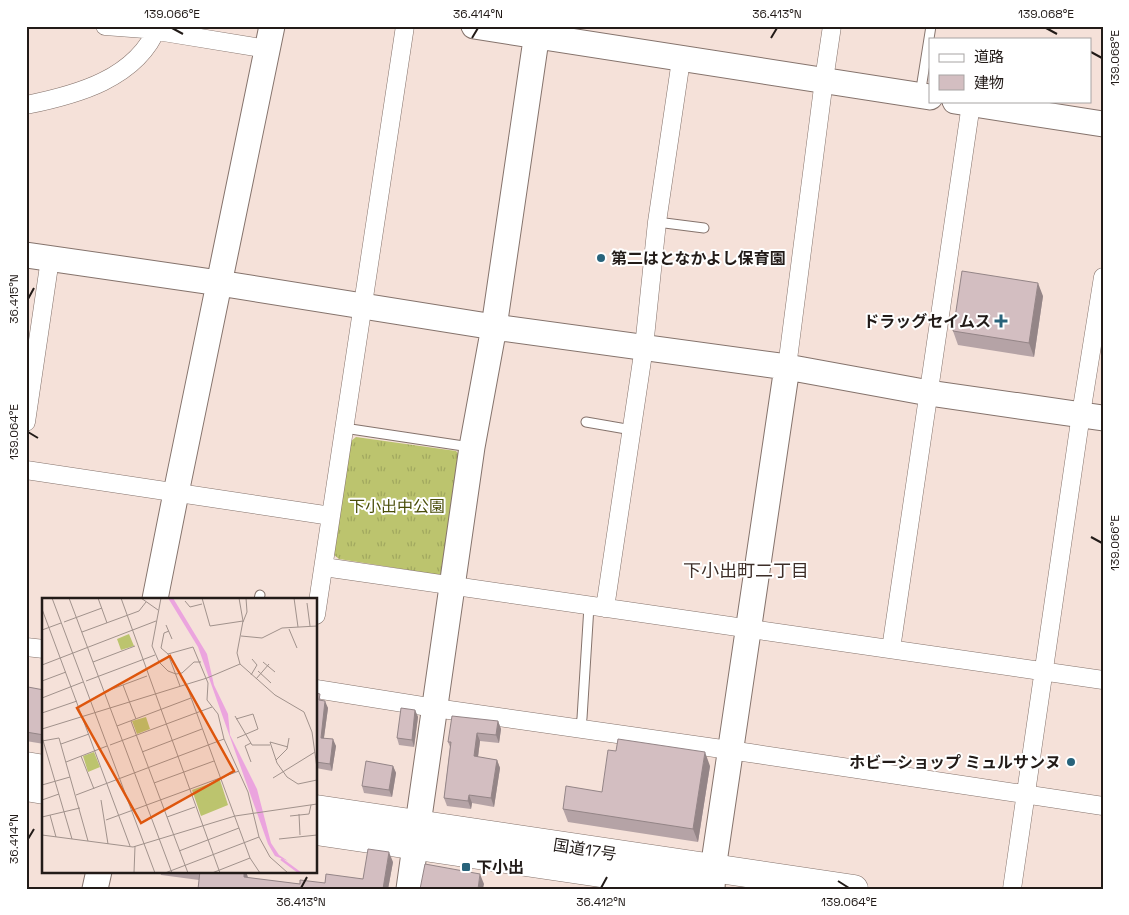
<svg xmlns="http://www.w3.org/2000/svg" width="1129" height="915" viewBox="0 0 1129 915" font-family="'Space Grotesk','Noto Sans JP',sans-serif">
	<defs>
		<pattern id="grass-tufts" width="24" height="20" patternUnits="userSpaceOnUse" patternTransform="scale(1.25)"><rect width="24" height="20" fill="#bcc46e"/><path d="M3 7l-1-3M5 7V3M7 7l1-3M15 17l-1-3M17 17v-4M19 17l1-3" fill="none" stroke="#a1a85f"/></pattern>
	</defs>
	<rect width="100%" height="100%" fill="#f5e1d9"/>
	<!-- grass -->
	<path fill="url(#grass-tufts)" d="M 356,437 L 456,451 L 461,457 L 445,569 L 440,575 L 339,559 L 333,554 L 351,441 Z"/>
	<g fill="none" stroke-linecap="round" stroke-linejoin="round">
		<defs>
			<path id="lane" d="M 920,95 L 931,26
				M 657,222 L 704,228
				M 586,422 L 632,430
				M 344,428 L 470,447
				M 259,599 L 260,595
				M 580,728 L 582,718 L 589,606"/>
			<path id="street" d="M 105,26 L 145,29 L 267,49
				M 26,105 C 76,95 137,79 158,26
				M 787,367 L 824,80 L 832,26
				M 26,422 L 50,259
				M 26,470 L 331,516
				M 324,567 L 1103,680
				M 605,608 L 644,347 L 657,222 L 681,60
				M 316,615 L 405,26
				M 26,647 L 44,649
				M 891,649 L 971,104
				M 316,689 L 435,708 L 750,753 L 1103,806
				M 1012,889 L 1081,414 L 1103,277"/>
			<path id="secondary" d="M 474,26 L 930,97
				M 955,101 L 1103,124
				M 26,255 L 219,283 L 494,327 L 787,367 L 929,393 L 1103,418
				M 155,599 L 176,493 L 272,26
				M 418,824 L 472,447 L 494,327 L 538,26
				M 95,889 L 99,871
				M 409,889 L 415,846
				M 712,889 L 713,869 L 787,367"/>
			<path id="highway" d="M 26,766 L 44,769
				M 26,787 L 44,790
				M 316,809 L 854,889
				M 316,831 L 709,889"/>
		</defs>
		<!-- lane casing -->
		<use href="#lane" stroke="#85736c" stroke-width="11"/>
		<!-- street casing -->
		<use href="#street" stroke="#85736c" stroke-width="19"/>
		<!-- secondary casing -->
		<use href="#secondary" stroke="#85736c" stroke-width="27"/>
		<!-- highway casing -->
		<use href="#highway" stroke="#85736c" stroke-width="29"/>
		<!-- lane -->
		<use href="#lane" stroke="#fff" stroke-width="9"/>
		<!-- street -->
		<use href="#street" stroke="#fff" stroke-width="18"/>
		<!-- secondary -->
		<use href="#secondary" stroke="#fff" stroke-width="25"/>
		<!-- highway -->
		<use href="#highway" stroke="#fff" stroke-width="28"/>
	</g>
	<!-- wall -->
	<path fill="#b5a3a6" d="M 1043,296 L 1034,357 L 958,345 L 953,331 Z
		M 44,690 L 44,744 L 26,741 L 26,697 Z
		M 316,693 L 328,708 L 324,738 L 336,746 L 332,771 L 316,768 Z
		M 415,710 L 418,717 L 414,747 L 399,745 L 397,738 Z
		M 498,721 L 501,729 L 499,743 L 480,741 L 478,757 L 497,760 L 500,768 L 494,807 L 472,803 L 471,809 L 447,806 L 444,798 L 450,747 L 448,742 Z
		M 393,766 L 396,773 L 392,797 L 364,793 L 362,786 Z
		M 710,766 L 698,842 L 568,822 L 563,809 L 602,792 Z
		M 393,862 L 388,889 L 199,880 L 161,875 L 160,871 L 246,871 L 248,878 L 300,884 L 325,883 L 363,879 Z"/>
	<!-- shaded-wall -->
	<path fill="#948587" d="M 1038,283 L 1043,296 L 1034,357 L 1029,343 Z
		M 325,701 L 328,708 L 323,744 L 321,738 Z
		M 415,710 L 418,717 L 414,747 L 412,740 Z
		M 498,721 L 501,729 L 499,743 L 496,735 Z
		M 477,733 L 480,741 L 477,764 L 474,756 Z
		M 333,739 L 336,746 L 332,771 L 330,764 Z
		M 705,752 L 710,766 L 698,842 L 693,829 Z
		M 497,760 L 500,768 L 494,807 L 491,798 Z
		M 393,766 L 396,773 L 392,797 L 389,790 Z
		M 469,795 L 472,803 L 471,809 L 468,801 Z
		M 389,852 L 393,862 L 388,889 L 383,889 Z
		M 244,871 L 246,871 L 248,878 L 244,877 Z
		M 480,874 L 484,884 L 483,889 L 478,889 Z"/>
	<!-- building -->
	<path fill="#d3bec1" stroke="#948587" d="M 962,271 L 1038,283 L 1029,343 L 953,331 Z
		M 28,687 L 44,690 L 44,735 L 26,732 L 26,697 Z
		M 316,693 L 320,694 L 319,700 L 325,701 L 321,738 L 333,739 L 330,764 L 316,762 Z
		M 401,708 L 415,710 L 412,740 L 397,738 Z
		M 452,716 L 498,721 L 496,735 L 477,733 L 474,756 L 497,760 L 491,798 L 469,795 L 468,801 L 444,798 L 451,742 L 448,742 Z
		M 618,739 L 705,752 L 693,829 L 563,809 L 566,786 L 602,792 L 608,750 L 616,751 Z
		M 366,761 L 393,766 L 389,790 L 362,786 Z
		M 368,849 L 389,852 L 383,889 L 198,889 L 200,871 L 244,871 L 244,877 L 300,884 L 300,880 L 325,883 L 326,874 L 363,879 Z
		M 425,864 L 480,874 L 478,889 L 420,889 Z"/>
	<!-- ticks -->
	<path fill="none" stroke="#221b18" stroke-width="2" d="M 172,28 L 183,34M 1046,28 L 1057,34M 472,38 L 478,28M 771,38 L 777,28M 1091,52 L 1102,58M 28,299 L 34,288M 28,432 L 38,438M 1091,537 L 1102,543M 28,839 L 34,829M 838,881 L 849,888M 301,888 L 307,877M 601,888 L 607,877"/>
	<!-- markers -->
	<g fill="#28637b" stroke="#fff" stroke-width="2">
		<circle cx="601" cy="258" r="5"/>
		<path d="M998.5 313.5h5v5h5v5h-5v5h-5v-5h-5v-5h5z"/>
		<circle cx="1071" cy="762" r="5"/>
		<rect x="461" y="862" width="10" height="10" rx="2.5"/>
	</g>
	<g text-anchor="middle" stroke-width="4" stroke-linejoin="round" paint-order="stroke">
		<!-- poi labels -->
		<g font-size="16" font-weight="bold" fill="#221b18" stroke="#fff" text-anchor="start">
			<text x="611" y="264">第二はとなかよし保育園</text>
			<text x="991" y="327" text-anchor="end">ドラッグセイムス</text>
			<text x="1061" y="768" text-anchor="end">ホビーショップ ミュルサンヌ</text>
			<text x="476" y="873">下小出</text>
		</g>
		<!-- park labels -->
		<g font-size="16" fill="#4a4e0a" stroke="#fff">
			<text x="397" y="512">下小出中公園</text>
		</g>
		<!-- street labels -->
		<g font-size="16" fill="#221b18" stroke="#fff">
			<text transform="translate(585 849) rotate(9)" y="6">国道17号</text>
		</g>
		<!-- neighbourhood labels -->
		<g font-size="18" fill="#3d2e28" stroke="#fff">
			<text x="746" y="577">下小出町二丁目</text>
		</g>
	</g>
	<!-- overview -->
	<g transform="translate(42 598)">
		<rect width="275" height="275" fill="#f5e1d9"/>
		<path d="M 87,36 L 92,48 L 79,52 L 75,41 ZM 104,119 L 108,131 L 95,136 L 90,123 ZM 52,154 L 58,169 L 46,174 L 41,158 ZM 178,182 L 186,207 L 159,218 L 150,192 Z" fill="#bcc46e"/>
		<path d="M161 195a10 10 0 1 1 20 0a10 10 0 1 1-20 0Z" fill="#bcc46e"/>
		<path d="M 126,0 L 131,0 L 165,56 L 172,87 L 186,116 L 188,137 L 215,191 L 229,245 L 237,257 L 246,263 L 233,258 L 226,246 L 156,49 Z" fill="#eba4de"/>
		<path fill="none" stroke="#eba4de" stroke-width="2.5" d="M 239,261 L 258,275"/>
		<path fill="none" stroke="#a1928c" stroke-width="1" d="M 10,0 L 113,275M 27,0 L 130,275M 56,0 L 65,25M 79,0 L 178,275M 99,0 L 116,12M 119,0 L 110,48 L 117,64 L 126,73 L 134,76 L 140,75 L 152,64 L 159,64M 160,0 L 168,28 L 201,23M 197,0 L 201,23 L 195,55 L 198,66 L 233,97 L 262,114 L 270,134 L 275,170M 252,0 L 256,29M 143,3 L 148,9 L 160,6M 265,5 L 268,28M 0,11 L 88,248M 22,24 L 60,10M 201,24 L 205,14 L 204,0M 124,27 L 130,41M 247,31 L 255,50M 0,32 L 19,25M 40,34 L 97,13 L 104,4M 199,38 L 220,40 L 240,30 L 275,28M 126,56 L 119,50 L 122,35 L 127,33M 51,64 L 93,48M 221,64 L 233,74M 0,67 L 114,23M 216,73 L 229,85M 209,77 L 215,67 L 210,61M 214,81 L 227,66M 0,83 L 24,74M 44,83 L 113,57M 144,86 L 208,260 L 218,275M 81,87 L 94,121M 138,88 L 126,56 L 151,49 L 166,85 L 165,102 L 176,116 L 182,141 L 206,194 L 217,239 L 228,259 L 246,275M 62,94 L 105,78M 0,100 L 41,84M 0,115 L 35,103M 193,118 L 210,147 L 228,147M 194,121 L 211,116 L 216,131 L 195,140M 89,123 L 146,275M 75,128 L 149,100M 0,131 L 165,80 L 198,66M 0,139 L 30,241M 0,143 L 17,140 L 46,243M 209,145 L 203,148 L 209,164M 19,146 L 47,136M 68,147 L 170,109M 246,149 L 228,144 L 235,165 L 245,179 L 256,186 L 275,182M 100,154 L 160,131M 39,158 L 52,191M 234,162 L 245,151 L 247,140M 24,164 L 65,148M 231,180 L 273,154M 112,185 L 172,163M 0,187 L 28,179M 34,197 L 182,141M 0,202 L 17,196M 59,202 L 66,246M 257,216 L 258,237M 8,217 L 14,239M 248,218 L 267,216 L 269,207M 0,219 L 38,210M 125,219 L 153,209M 64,222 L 197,173M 0,237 L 91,249 L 193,218 L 275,206M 237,241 L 275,237M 137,253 L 197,230M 92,275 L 93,248M 123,275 L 217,239M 170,275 L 208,260"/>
		<path fill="#de560d" fill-opacity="0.15" stroke="#de560d" stroke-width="2.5" d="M 128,58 L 192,173 L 99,225 L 35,110 Z"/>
		<rect width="275" height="275" fill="none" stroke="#221b18" stroke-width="2.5"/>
	</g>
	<!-- border -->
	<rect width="1129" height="915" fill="none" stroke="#ffffff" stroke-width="55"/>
	<!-- legend -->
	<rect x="929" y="38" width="162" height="65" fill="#ffffff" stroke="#a7a4a3"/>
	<rect x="939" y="54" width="25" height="8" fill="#ffffff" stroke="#a7a4a3"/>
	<text x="974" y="62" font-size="15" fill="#221b18">道路</text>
	<rect x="939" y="75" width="25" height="15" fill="#d3bec1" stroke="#a7a4a3"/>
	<text x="974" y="88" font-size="15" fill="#221b18">建物</text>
	<rect x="28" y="28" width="1074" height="860" fill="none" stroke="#221b18" stroke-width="2"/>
	<g font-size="12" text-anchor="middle" fill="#221b18">
		<text x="172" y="18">139.066°E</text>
		<text x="478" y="18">36.414°N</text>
		<text x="777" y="18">36.413°N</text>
		<text x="1046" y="18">139.068°E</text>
		<text transform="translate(1115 58) rotate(-90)" y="4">139.068°E</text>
		<text transform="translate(14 299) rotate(-90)" y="4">36.415°N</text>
		<text transform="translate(14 432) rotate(-90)" y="4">139.064°E</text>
		<text transform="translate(1115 543) rotate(-90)" y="4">139.066°E</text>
		<text transform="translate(14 839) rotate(-90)" y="4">36.414°N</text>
		<text x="301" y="906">36.413°N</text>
		<text x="601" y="906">36.412°N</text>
		<text x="849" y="906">139.064°E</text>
	</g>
</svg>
